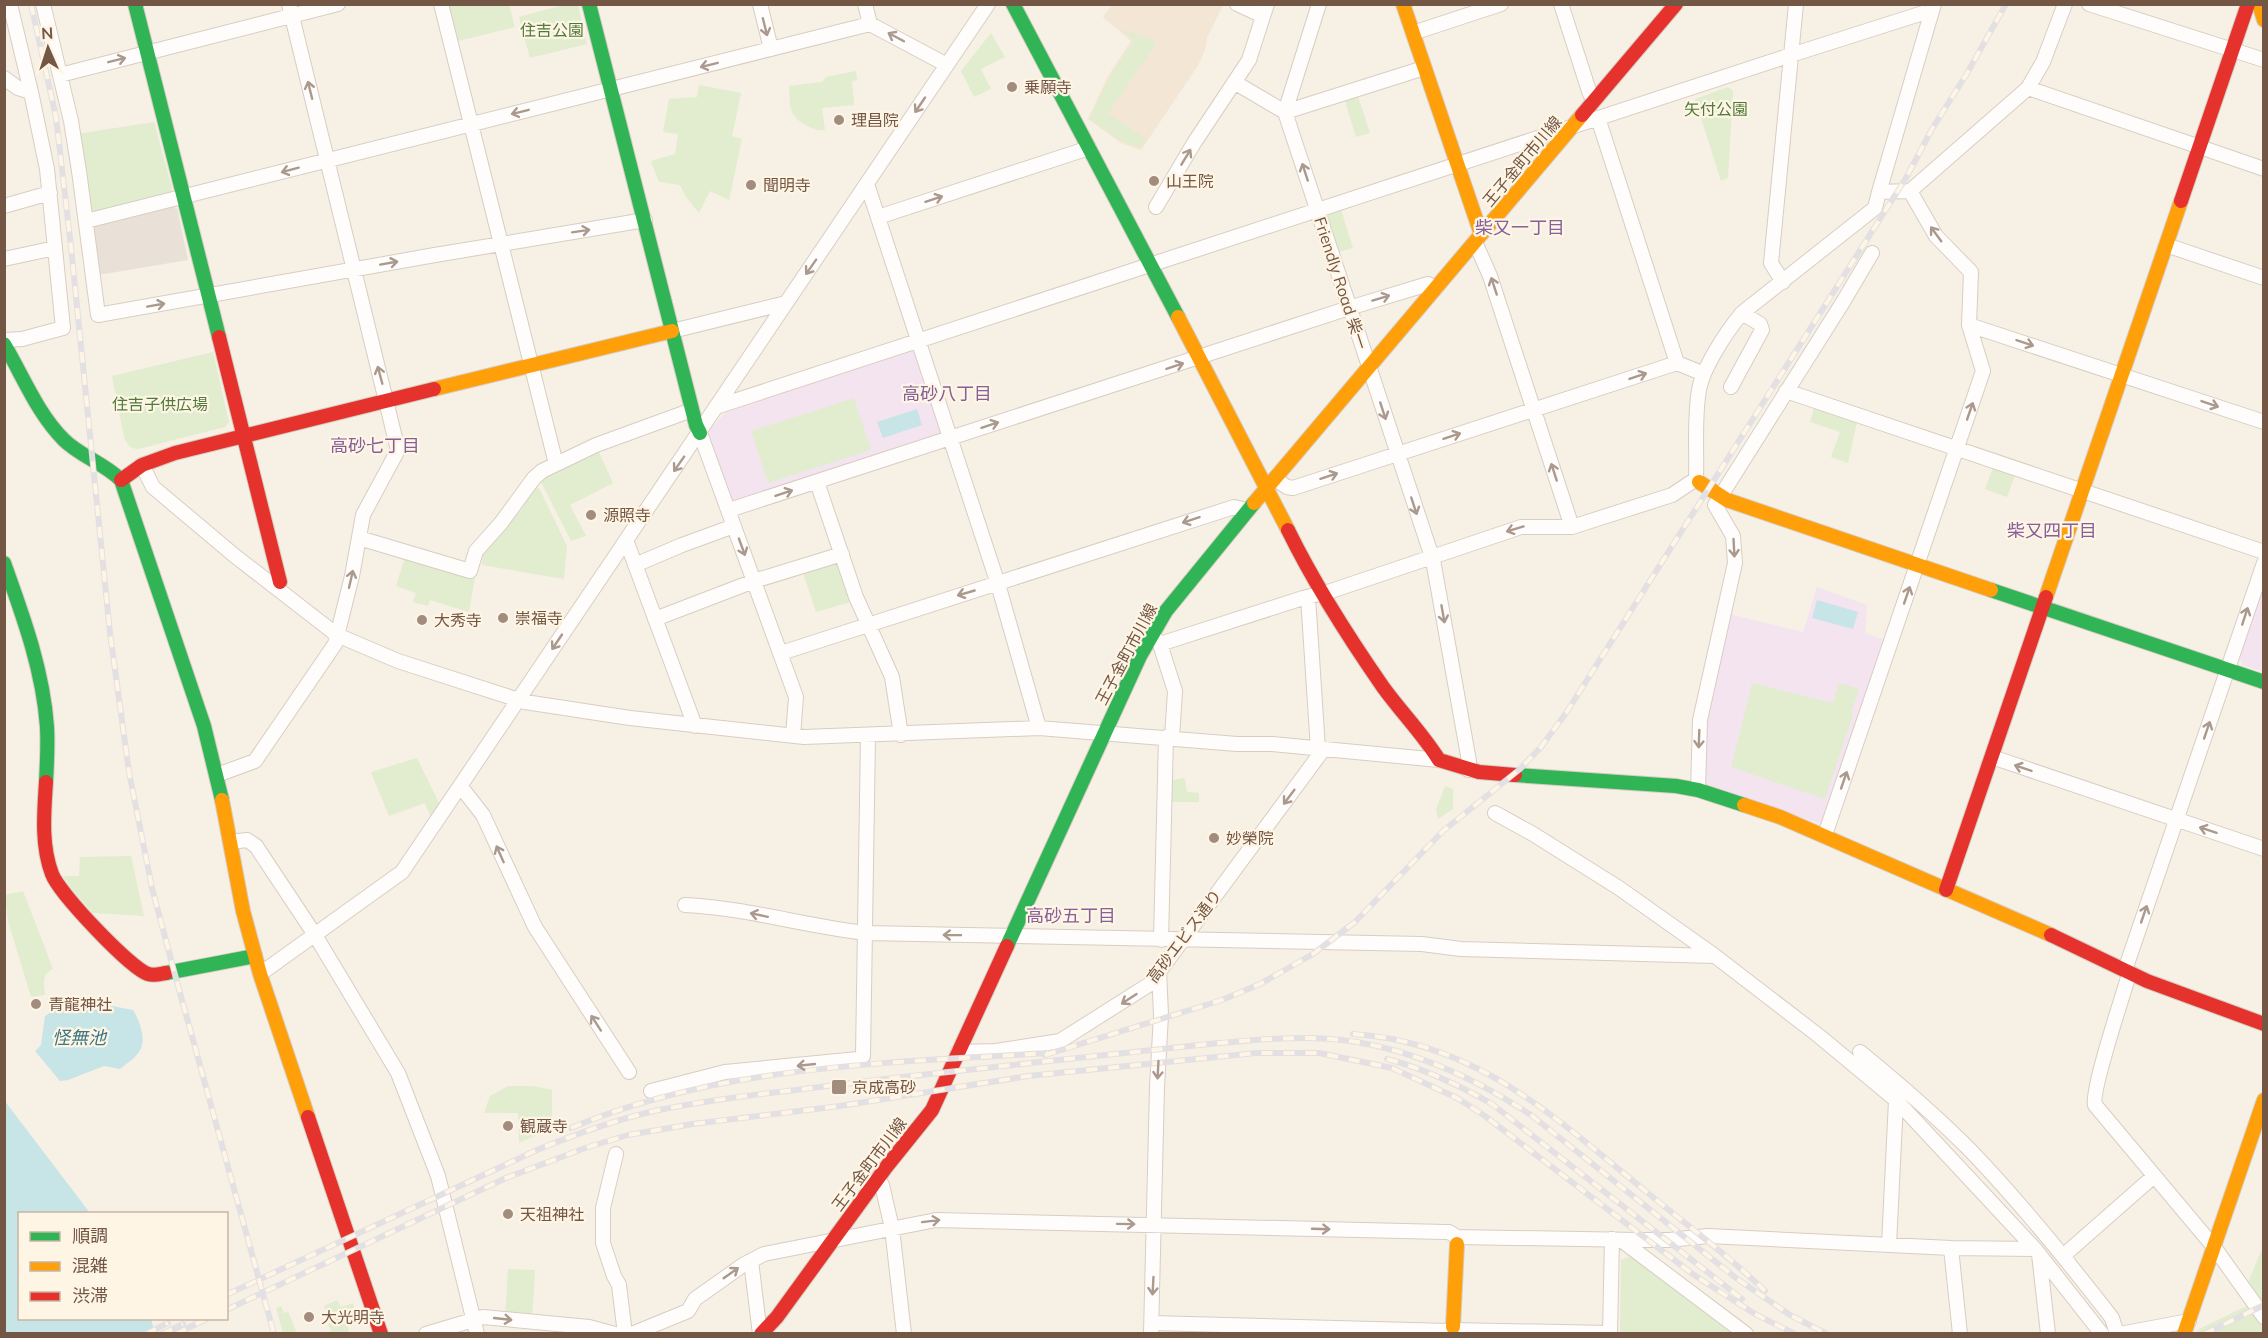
<svg xmlns="http://www.w3.org/2000/svg" width="2268" height="1338" viewBox="0 0 2268 1338" font-family="Mulish,'Noto Sans JP',sans-serif">
	<rect width="100%" height="100%" fill="#f7f0e5"/>
	<!-- residential -->
	<path fill="#f3e6d4" d="M 1112,5 L 1223,5 L 1207,38 L 1205,50 L 1197,67 L 1141,150 L 1121,143 L 1088,119 L 1108,76 L 1131,41 L 1103,17 Z"/>
	<!-- industrial -->
	<path fill="#e9e0d7" d="M 171,206 L 177,208 L 188,260 L 98,275 L 93,229 L 96,225 Z"/>
	<!-- education -->
	<path fill="#f3e4f0" d="M 911,349 L 913,350 L 941,433 L 730,503 L 706,434 L 725,413 Z
		M 2263,583 L 2263,672 L 2243,665 L 2239,657 Z
		M 1817,587 L 1867,605 L 1865,633 L 1887,641 L 1824,821 L 1821,824 L 1705,785 L 1704,718 L 1728,614 L 1803,632 Z"/>
	<!-- green -->
	<path fill="#e1edce" d="M 567,4 L 578,5 L 587,44 L 530,58 L 519,17 Z
		M 448,5 L 509,5 L 515,27 L 458,41 Z
		M 1120,29 L 1154,40 L 1156,44 L 1108,113 L 1146,139 L 1140,148 L 1121,141 L 1089,119 L 1109,78 L 1134,40 Z
		M 991,33 L 1005,57 L 981,69 L 991,89 L 974,97 L 961,71 Z
		M 856,71 L 857,80 L 852,81 L 854,105 L 822,108 L 825,130 C 817,131 813,129 806,125 C 788,116 790,104 789,86 L 822,82 L 826,77 Z
		M 699,85 L 741,93 L 732,136 L 742,139 L 729,200 L 710,191 L 699,213 L 686,197 L 680,185 L 659,182 L 651,161 L 675,154 L 678,134 L 663,132 L 669,99 L 697,97 Z
		M 1728,87 L 1733,91 L 1728,178 L 1721,181 L 1695,99 Z
		M 1358,96 L 1370,133 L 1356,137 L 1345,101 Z
		M 154,122 L 172,188 L 169,195 L 93,214 L 90,212 L 77,134 Z
		M 1341,210 L 1353,248 L 1339,252 L 1326,215 Z
		M 213,352 L 229,422 L 225,427 L 138,449 C 130,449 127,444 124,437 L 112,376 Z
		M 854,398 L 871,450 L 768,483 L 751,431 Z
		M 1814,408 L 1857,422 L 1848,463 L 1831,457 L 1840,432 L 1810,422 Z
		M 598,450 L 613,483 L 570,505 L 586,536 L 571,541 L 540,480 L 549,473 Z
		M 1993,467 L 2015,475 L 2007,497 L 1985,489 Z
		M 539,488 L 567,546 L 564,579 L 482,565 L 483,552 L 519,513 L 534,489 Z
		M 405,557 L 475,577 L 469,612 L 430,600 L 428,606 L 413,602 L 416,593 L 396,586 Z
		M 839,562 L 850,602 L 816,612 L 803,573 Z
		M 1752,683 L 1833,703 L 1839,683 L 1859,689 L 1851,713 L 1853,715 L 1825,799 L 1731,767 Z
		M 417,758 L 440,805 L 431,818 L 425,803 L 389,816 L 371,772 Z
		M 1183,778 L 1185,779 L 1187,792 L 1199,793 L 1199,802 L 1169,802 L 1170,784 L 1173,780 Z
		M 1445,786 L 1453,789 L 1453,809 L 1438,819 L 1436,810 Z
		M 131,856 L 144,916 L 93,913 L 71,888 L 63,876 L 79,876 L 80,857 Z
		M 23,891 L 53,969 C 41,974 44,984 45,995 L 31,997 L 8,921 L 5,897 L 5,895 Z
		M 508,1086 L 533,1086 L 552,1090 L 552,1128 L 519,1143 L 518,1113 L 484,1113 L 490,1096 Z
		M 2263,1246 L 2263,1333 L 2197,1334 L 2199,1329 L 2257,1301 L 2247,1285 Z
		M 1631,1256 L 1732,1333 L 1620,1334 L 1621,1260 Z
		M 508,1269 L 535,1270 L 532,1319 L 505,1316 Z
		M 337,1300 L 341,1307 L 353,1303 L 356,1313 L 347,1316 L 349,1333 L 332,1333 L 328,1324 L 331,1322 L 324,1306 Z
		M 281,1306 L 284,1313 L 288,1312 L 297,1333 L 283,1333 L 276,1308 Z"/>
	<!-- water -->
	<path fill="#c7e4e6" d="M 917,409 L 922,425 L 883,438 L 877,422 Z
		M 1817,600 L 1858,612 L 1853,629 L 1812,618 Z
		M 80,1000 L 133,1010 C 140,1021 147,1041 139,1052 C 134,1059 126,1064 120,1069 L 104,1066 L 68,1080 L 60,1081 L 35,1051 L 41,1045 L 45,1016 L 66,1002 Z
		M 4,1100 L 90,1213 L 20,1214 L 20,1318 L 151,1319 L 155,1333 L 5,1333 Z"/>
	<g fill="none" stroke-linecap="round" stroke-linejoin="round">
		<defs>
			<path id="street" d="M 43,4 L 71,121 L 79,171 L 98,315 L 429,256 L 645,220
				M 441,4 L 556,464
				M 760,4 L 771,49
				M 865,4 L 870,24
				M 1237,4 L 1263,16
				M 1319,4 L 1285,112 L 1433,560 L 1469,761 L 1468,770
				M 1561,4 L 1590,94 L 1595,98
				M 2089,4 L 2264,60
				M 1413,33 L 1501,4
				M 60,75 L 338,4
				M 4,78 L 18,88 L 31,92
				M 1234,82 L 1285,112 L 1424,68
				M 2028,88 L 2264,169
				M 1598,118 L 1677,363
				M 867,184 L 998,584 L 1039,728
				M 1910,191 L 1879,192 L 1934,4
				M 4,206 L 50,193
				M 1156,207 L 1194,143 L 1249,60 L 1267,4
				M 878,217 L 1089,148
				M 86,221 L 870,24 L 947,65
				M 1475,242 L 1490,276 L 1572,527
				M 2166,245 L 2264,278
				M 4,259 L 55,248
				M 1783,282 L 1771,263 L 1796,4
				M 1969,325 L 2264,422
				M 672,331 L 786,303
				M 4,340 L 22,339 L 63,328 L 47,169 L 31,92 L 10,4
				M 1731,387 L 1762,330 L 1760,324 L 1742,313
				M 1786,391 L 2264,552
				M 719,406 L 1791,55 L 1923,13 L 1931,15
				M 700,433 L 796,697 L 793,736
				M 142,465 L 153,487 L 235,556 L 337,635 L 398,661 L 525,702 L 630,718 L 804,737 L 1039,728 L 1237,744 L 1272,744 L 1439,760
				M 1275,479 L 1287,487 L 1293,488 L 1677,363 L 1704,374
				M 1696,479 C 1697,450 1694,419 1699,390 C 1703,367 1727,331 1742,313 L 1875,208 L 1879,192
				M 817,482 L 856,597 L 892,677 L 901,735
				M 729,510 L 1349,308 L 1428,284 L 1436,288
				M 359,538 L 470,571 L 476,551 L 501,523 L 534,478 L 542,471 L 596,445 L 692,410
				M 626,540 L 695,726
				M 635,565 L 682,545 L 734,526
				M 1308,597 L 1318,749
				M 655,619 L 754,581 L 842,554
				M 1155,638 L 1160,644 L 1175,691 L 1172,738
				M 1160,644 L 1303,598 L 1331,591 L 1521,527 L 1572,527 L 1672,495 L 1696,479
				M 781,653 L 1234,507 L 1247,510
				M 1992,757 L 2264,849
				M 217,775 L 255,761 L 335,644 L 352,576 L 363,515 L 398,450 L 289,4
				M 461,787 L 483,815 L 535,927 L 629,1072
				M 1698,790 L 1700,720 L 1735,563 L 1733,536 L 1715,505 L 1843,302 L 1872,253
				M 1495,813 L 1533,834 L 1619,888 L 1715,956
				M 1825,835 L 1983,371 L 1969,325 L 1971,272 L 1936,236 L 1910,191 L 2028,88 L 2043,62 L 2065,4
				M 230,842 L 247,840 L 256,846 L 315,935 L 398,1073 L 438,1176 L 477,1334
				M 685,905 C 746,908 805,926 866,933 L 1422,944 L 1461,949 L 1715,956 L 1819,1036 L 1896,1100 L 1889,1245
				M 1161,940 L 1166,737
				M 2125,970 L 2264,563
				M 2131,973 L 2127,981 C 2121,1001 2091,1092 2095,1105 L 2214,1247 L 2264,1317
				M 260,974 L 402,872 L 988,4
				M 958,1052 L 996,1051 L 1060,1041 L 1150,984 L 1323,750
				M 1860,1052 C 1898,1083 1935,1115 1970,1150 C 2021,1203 2067,1260 2112,1318 L 2117,1334
				M 651,1091 L 725,1072 L 858,1059 L 863,1056 L 868,736
				M 1896,1100 L 2035,1249 L 2102,1334
				M 616,1154 L 603,1208 L 603,1243 L 614,1276 L 619,1285 L 625,1334
				M 877,1179 L 882,1185 L 892,1228 L 904,1334
				M 1621,1240 L 1746,1334
				M 1951,1248 L 1960,1334
				M 2039,1254 L 2048,1334
				M 2063,1256 L 2154,1176
				M 751,1261 L 760,1334
				M 1152,1323 L 1449,1331
				M 1453,1330 L 1610,1333
				M 426,1334 L 483,1317 L 589,1327 L 615,1334
				M 632,1334 L 688,1311 L 695,1299 L 743,1265 L 764,1254 L 936,1220 L 1445,1232 L 1449,1232 L 1457,1237 L 1637,1240 L 1669,1240 L 1708,1236 L 1951,1248 L 2035,1249
				M 1151,1334 L 1157,1087 L 1161,1015 L 1159,970
				M 1610,1334 L 1612,1239
				M 2120,1334 L 2189,1321"/>
			<path id="fast" d="M 135,4 L 219,337
				M 589,4 L 696,425 L 700,433
				M 1013,4 L 1178,317
				M 4,344 C 23,376 37,413 64,440 C 80,456 104,463 121,480 L 204,726 L 222,800
				M 4,563 C 23,616 43,670 47,727 C 48,745 47,764 46,782
				M 1991,590 L 2264,682
				M 1515,775 L 1676,786 L 1698,790 L 1744,805
				M 1007,946 L 1140,656 L 1166,611 L 1254,503
				M 166,973 L 255,956"/>
			<path id="slow" d="M 1403,4 L 1481,234
				M 2259,4 L 2264,20
				M 1178,317 L 1288,530
				M 434,389 L 672,331
				M 1699,482 L 1727,500 L 1991,590
				M 1254,503 L 1582,115
				M 2046,597 L 2181,201
				M 222,800 L 243,911 L 260,974 L 308,1117
				M 1744,805 L 1780,817 L 2051,935
				M 1453,1327 L 1457,1244
				M 2184,1334 L 2264,1100"/>
			<path id="jam" d="M 1582,115 L 1676,4
				M 2181,201 L 2248,4
				M 219,337 L 280,582
				M 121,480 L 142,465 L 175,453 L 434,389
				M 1288,530 C 1314,583 1349,638 1383,687 C 1401,712 1423,734 1439,760 L 1479,772 L 1515,775
				M 46,782 C 44,813 41,845 52,874 C 59,893 130,968 148,974 C 154,976 160,974 166,973
				M 1946,890 L 2046,597
				M 2051,935 L 2147,981 L 2264,1024
				M 308,1117 L 381,1334
				M 761,1334 L 777,1317 L 887,1166 L 932,1110 L 1007,946"/>
		</defs>
		<!-- street casing -->
		<use href="#street" stroke="#d8cdc4" stroke-width="16"/>
		<!-- fast casing -->
		<use href="#fast" stroke="#d6ccc2" stroke-width="16"/>
		<!-- slow casing -->
		<use href="#slow" stroke="#d6ccc2" stroke-width="16"/>
		<!-- jam casing -->
		<use href="#jam" stroke="#d6ccc2" stroke-width="16"/>
		<!-- street -->
		<use href="#street" stroke="#fefdfb" stroke-width="14"/>
		<!-- fast -->
		<use href="#fast" stroke="#30b455" stroke-width="14"/>
		<!-- slow -->
		<use href="#slow" stroke="#ff9f0a" stroke-width="14"/>
		<!-- jam -->
		<use href="#jam" stroke="#e5322d" stroke-width="14"/>
		<defs>
			<path id="rail" d="M 31,4 L 56,117 L 71,247 L 110,633 L 129,772 L 152,888 L 174,971 L 274,1334
				M 1353,1034 C 1476,1042 1553,1116 1643,1189 C 1684,1223 1727,1254 1765,1291
				M 1045,1055 L 1222,1000 L 1260,984 L 1313,954 L 1355,922 L 1443,831 L 1520,769 L 1541,747 L 1566,713 L 1906,178 L 1932,129 L 1966,75 L 2006,4
				M 1387,1059 C 1425,1069 1459,1085 1492,1104 L 1742,1299
				M 571,1128 C 721,1065 888,1063 1048,1053
				M 226,1295 L 537,1150 C 576,1134 617,1119 659,1110 C 704,1101 750,1095 796,1090 C 877,1079 959,1071 1040,1062 C 1093,1056 1146,1051 1199,1045 C 1251,1040 1305,1034 1357,1042 C 1421,1053 1478,1080 1531,1115 L 1736,1278 L 1790,1315 L 1827,1334
				M 226,1310 L 506,1178 L 585,1148 L 628,1135 L 693,1124 L 840,1106 L 1028,1076 L 1256,1053 L 1319,1053 L 1392,1068 L 1457,1098 L 1485,1116 L 1694,1275 L 1755,1314 L 1795,1334
				M 146,1334 L 168,1323
				M 162,1334 L 183,1324
				M 176,1334 L 208,1318
				M 2204,1334 L 2264,1305"/>
		</defs>
		<!-- rail casing -->
		<use href="#rail" stroke="#e3e0e3" stroke-width="6"/>
		<!-- rail -->
		<use href="#rail" stroke="#fff5e5" stroke-width="4" stroke-dasharray="11" stroke-linecap="butt"/>
	</g>
	<!-- one-way arrows -->
	<defs><path id="oneway-shaft" d="M-6 0H5M1.5-3L5.5 0L1.5 3" fill="none" stroke-width="1.6" stroke-linecap="round" stroke-linejoin="round" transform="scale(1.5)"/></defs>
	<g stroke="#ab998e">
		<use href="#oneway-shaft" transform="translate(765 27) rotate(76)"/>
		<use href="#oneway-shaft" transform="translate(896 37) rotate(-152)"/>
		<use href="#oneway-shaft" transform="translate(117 60) rotate(-14)"/>
		<use href="#oneway-shaft" transform="translate(709 65) rotate(166)"/>
		<use href="#oneway-shaft" transform="translate(310 90) rotate(-104)"/>
		<use href="#oneway-shaft" transform="translate(920 105) rotate(124)"/>
		<use href="#oneway-shaft" transform="translate(520 112) rotate(166)"/>
		<use href="#oneway-shaft" transform="translate(1186 157) rotate(-59)"/>
		<use href="#oneway-shaft" transform="translate(290 170) rotate(165)"/>
		<use href="#oneway-shaft" transform="translate(1305 172) rotate(-108)"/>
		<use href="#oneway-shaft" transform="translate(934 199) rotate(-18)"/>
		<use href="#oneway-shaft" transform="translate(581 231) rotate(-9)"/>
		<use href="#oneway-shaft" transform="translate(1936 234) rotate(-126)"/>
		<use href="#oneway-shaft" transform="translate(389 263) rotate(-10)"/>
		<use href="#oneway-shaft" transform="translate(811 267) rotate(125)"/>
		<use href="#oneway-shaft" transform="translate(1494 286) rotate(-108)"/>
		<use href="#oneway-shaft" transform="translate(1381 298) rotate(-17)"/>
		<use href="#oneway-shaft" transform="translate(156 305) rotate(-10)"/>
		<use href="#oneway-shaft" transform="translate(2025 343) rotate(18)"/>
		<use href="#oneway-shaft" transform="translate(1175 366) rotate(-18)"/>
		<use href="#oneway-shaft" transform="translate(380 375) rotate(-105)"/>
		<use href="#oneway-shaft" transform="translate(1638 376) rotate(-18)"/>
		<use href="#oneway-shaft" transform="translate(2210 404) rotate(19)"/>
		<use href="#oneway-shaft" transform="translate(1383 411) rotate(72)"/>
		<use href="#oneway-shaft" transform="translate(1970 411) rotate(-71)"/>
		<use href="#oneway-shaft" transform="translate(990 425) rotate(-18)"/>
		<use href="#oneway-shaft" transform="translate(1452 436) rotate(-18)"/>
		<use href="#oneway-shaft" transform="translate(679 464) rotate(125)"/>
		<use href="#oneway-shaft" transform="translate(1554 472) rotate(-108)"/>
		<use href="#oneway-shaft" transform="translate(1329 476) rotate(-18)"/>
		<use href="#oneway-shaft" transform="translate(784 493) rotate(-18)"/>
		<use href="#oneway-shaft" transform="translate(1414 506) rotate(72)"/>
		<use href="#oneway-shaft" transform="translate(1191 520) rotate(162)"/>
		<use href="#oneway-shaft" transform="translate(1515 529) rotate(163)"/>
		<use href="#oneway-shaft" transform="translate(742 547) rotate(70)"/>
		<use href="#oneway-shaft" transform="translate(1734 548) rotate(87)"/>
		<use href="#oneway-shaft" transform="translate(351 579) rotate(-77)"/>
		<use href="#oneway-shaft" transform="translate(966 593) rotate(164)"/>
		<use href="#oneway-shaft" transform="translate(1907 595) rotate(-71)"/>
		<use href="#oneway-shaft" transform="translate(1443 614) rotate(80)"/>
		<use href="#oneway-shaft" transform="translate(2245 616) rotate(-72)"/>
		<use href="#oneway-shaft" transform="translate(557 642) rotate(124)"/>
		<use href="#oneway-shaft" transform="translate(2207 730) rotate(-71)"/>
		<use href="#oneway-shaft" transform="translate(1699 739) rotate(92)"/>
		<use href="#oneway-shaft" transform="translate(2023 768) rotate(-161)"/>
		<use href="#oneway-shaft" transform="translate(1844 780) rotate(-71)"/>
		<use href="#oneway-shaft" transform="translate(1289 797) rotate(127)"/>
		<use href="#oneway-shaft" transform="translate(2208 830) rotate(-162)"/>
		<use href="#oneway-shaft" transform="translate(500 854) rotate(-114)"/>
		<use href="#oneway-shaft" transform="translate(2144 914) rotate(-71)"/>
		<use href="#oneway-shaft" transform="translate(759 915) rotate(-168)"/>
		<use href="#oneway-shaft" transform="translate(952 935) rotate(-179)"/>
		<use href="#oneway-shaft" transform="translate(1129 999) rotate(147)"/>
		<use href="#oneway-shaft" transform="translate(596 1023) rotate(-123)"/>
		<use href="#oneway-shaft" transform="translate(806 1065) rotate(174)"/>
		<use href="#oneway-shaft" transform="translate(1158 1070) rotate(93)"/>
		<use href="#oneway-shaft" transform="translate(931 1221) rotate(-7)"/>
		<use href="#oneway-shaft" transform="translate(1126 1224) rotate(1)"/>
		<use href="#oneway-shaft" transform="translate(1321 1229) rotate(2)"/>
		<use href="#oneway-shaft" transform="translate(731 1273) rotate(-35)"/>
		<use href="#oneway-shaft" transform="translate(1153 1286) rotate(93)"/>
		<use href="#oneway-shaft" transform="translate(503 1319) rotate(6)"/>
	</g>
	<!-- markers -->
	<g fill="#a28c7d" stroke="#fff5e5" stroke-width="2">
		<circle cx="1012" cy="87" r="6"/>
		<circle cx="839" cy="120" r="6"/>
		<circle cx="1154" cy="181" r="6"/>
		<circle cx="751" cy="185" r="6"/>
		<circle cx="591" cy="515" r="6"/>
		<circle cx="503" cy="618" r="6"/>
		<circle cx="422" cy="620" r="6"/>
		<circle cx="1214" cy="838" r="6"/>
		<circle cx="36" cy="1004" r="6"/>
		<rect x="831" y="1079" width="16" height="16" rx="3"/>
		<circle cx="508" cy="1126" r="6"/>
		<circle cx="508" cy="1214" r="6"/>
		<circle cx="309" cy="1317" r="6"/>
	</g>
	<g text-anchor="middle" stroke-width="4.5" stroke-linejoin="round" paint-order="stroke">
		<!-- park labels -->
		<g font-size="16" fill="#4e7b3c" stroke="#fff5e5">
			<text x="552" y="36">住吉公園</text>
			<text x="1716" y="115">矢付公園</text>
			<text x="160" y="410">住吉子供広場</text>
		</g>
		<!-- poi labels -->
		<g font-size="16" fill="#745645" stroke="#fff5e5" text-anchor="start">
			<text x="1024" y="93">乗願寺</text>
			<text x="851" y="126">理昌院</text>
			<text x="1166" y="187">山王院</text>
			<text x="763" y="191">聞明寺</text>
			<text x="603" y="521">源照寺</text>
			<text x="515" y="624">崇福寺</text>
			<text x="434" y="626">大秀寺</text>
			<text x="1226" y="844">妙榮院</text>
			<text x="48" y="1010">青龍神社</text>
			<text x="852" y="1093">京成高砂</text>
			<text x="520" y="1132">観蔵寺</text>
			<text x="520" y="1220">天祖神社</text>
			<text x="321" y="1323">大光明寺</text>
		</g>
		<!-- street labels -->
		<g font-size="16" fill="#745645" stroke="#fff5e5">
			<text transform="translate(1522 161) rotate(-50)" y="6">王子金町市川線</text>
			<text transform="translate(1341 283) rotate(72)" y="6">Friendly Road 柴一</text>
			<text transform="translate(1126 654) rotate(-62)" y="6">王子金町市川線</text>
			<text transform="translate(1184 936) rotate(-53)" y="6">高砂エビス通り</text>
			<text transform="translate(869 1164) rotate(-53)" y="6">王子金町市川線</text>
		</g>
		<!-- neighbourhood labels -->
		<g font-size="18" fill="#866099" stroke="#fff5e5">
			<text x="1520" y="234">柴又一丁目</text>
			<text x="947" y="400">高砂八丁目</text>
			<text x="375" y="452">高砂七丁目</text>
			<text x="2052" y="537">柴又四丁目</text>
			<text x="1071" y="922">高砂五丁目</text>
		</g>
		<!-- water labels -->
		<g font-size="18" font-style="italic" fill="#3b7683" stroke="#fff5e5">
			<text x="79" y="1044">怪無池</text>
		</g>
	</g>
	<!-- border -->
	<rect width="2268" height="1338" fill="none" stroke="#745645" stroke-width="12"/>
	<!-- legend -->
	<rect x="18" y="1212" width="210" height="108" fill="#fff5e5" stroke="#c7b5a5" stroke-width="1.5"/>
	<rect x="30" y="1232" width="30" height="9" fill="#30b455" stroke="#c7b5a5" stroke-width="1.5"/>
	<text x="72" y="1242" font-size="18" fill="#745645">順調</text>
	<rect x="30" y="1262" width="30" height="9" fill="#ff9f0a" stroke="#c7b5a5" stroke-width="1.5"/>
	<text x="72" y="1272" font-size="18" fill="#745645">混雑</text>
	<rect x="30" y="1292" width="30" height="9" fill="#e5322d" stroke="#c7b5a5" stroke-width="1.5"/>
	<text x="72" y="1302" font-size="18" fill="#745645">渋滞</text>
	<!-- north arrow -->
	<g transform="translate(48 48) rotate(357)" stroke="#fff5e5" stroke-width="4.5" paint-order="stroke">
	<path d="M0-4.5L10 22L0 15L-10 22Z" fill="#745645"/>
	<text y="-9" font-size="16" font-weight="bold" text-anchor="middle" fill="#745645">N</text>
	</g>
</svg>
